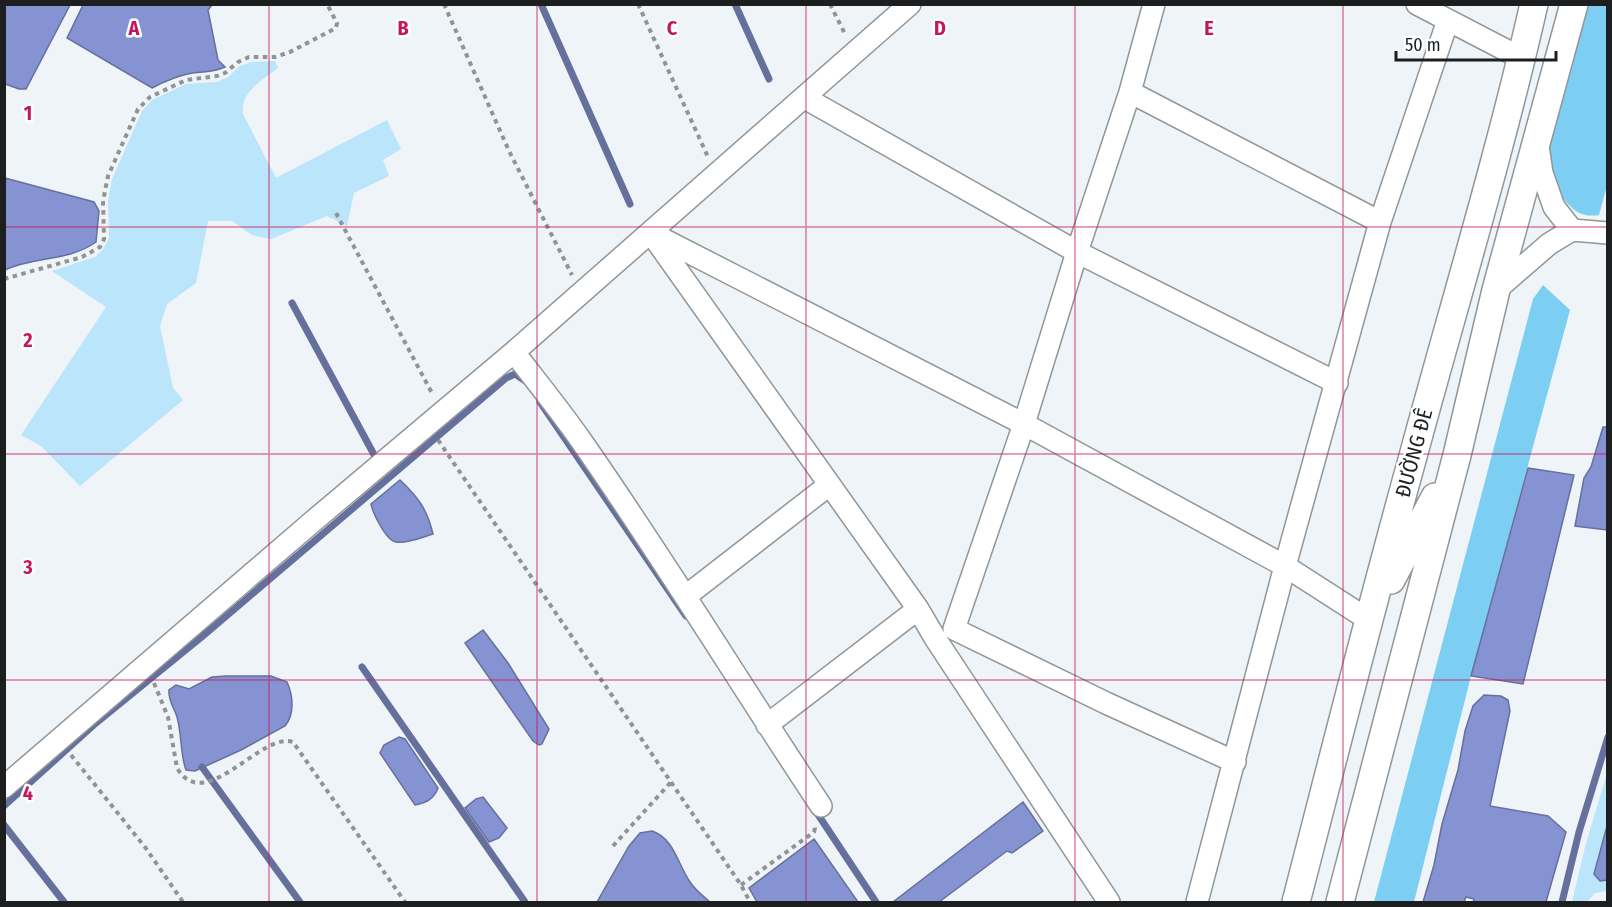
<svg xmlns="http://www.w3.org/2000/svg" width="1612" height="907" viewBox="0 0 1612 907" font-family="'Fira Sans Condensed',sans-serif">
	<rect width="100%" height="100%" fill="#eef4f7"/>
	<!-- green -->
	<path fill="#bae5fa" d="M 275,61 L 278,68 C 262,80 240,92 243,114 L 276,178 L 387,120 L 401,149 L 383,160 L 389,176 L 354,193 L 347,226 L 327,216 L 271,239 L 252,235 L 232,221 L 208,221 L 196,283 L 167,304 L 160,326 L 173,388 L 183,400 L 80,486 L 41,446 L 21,435 L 106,307 L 52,271 L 95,257 L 103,249 L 109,238 L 108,201 L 112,179 L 142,111 L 152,100 L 186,84 L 217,82 L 228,77 L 240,66 L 251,62 Z
		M 1607,773 L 1607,826 L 1601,847 L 1600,881 L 1607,880 L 1607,891 L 1595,893 L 1587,902 L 1572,902 L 1585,847 Z"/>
	<!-- forest -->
	<path fill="#7dcef3" d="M 1583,5 L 1607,5 L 1608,182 L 1599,215 C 1585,217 1577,214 1567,203 C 1535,171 1555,109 1565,71 C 1571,49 1577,27 1583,5 Z
		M 1543,285 L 1570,310 L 1471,676 L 1414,902 L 1374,902 L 1533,299 Z"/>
	<!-- water -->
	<path fill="#8593d2" stroke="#66709c" stroke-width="1.5" d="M 4,5 L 70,5 L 26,89 L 19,89 L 5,84 Z
		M 83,5 L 212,5 L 208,10 L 218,60 L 225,67 C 212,73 206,71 192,73 C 177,76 165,81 152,88 L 67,38 Z
		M 5,178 L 94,202 L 99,211 L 96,242 C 68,262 34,256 5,270 Z
		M 1603,427 L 1608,427 L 1607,530 L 1575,526 L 1584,478 L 1591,467 Z
		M 1528,468 L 1574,475 L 1523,684 L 1471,676 Z
		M 400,480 C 418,497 427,509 433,534 C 423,537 406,544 396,542 C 386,541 373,513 371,504 Z
		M 483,630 L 508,663 L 549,729 L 542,744 L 539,745 L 533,741 L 465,643 Z
		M 226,676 L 271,676 L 287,682 C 293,695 295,714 285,726 L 241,750 L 195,771 L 186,770 C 180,754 182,734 177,717 C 174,707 168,701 169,690 L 176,685 L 189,689 L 212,677 Z
		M 1484,695 L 1501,696 L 1508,700 L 1510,711 L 1490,806 L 1548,816 L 1566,832 L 1546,902 L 1473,902 L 1474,899 L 1466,897 L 1464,902 L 1423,902 L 1434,865 L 1442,824 L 1458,770 L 1465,731 L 1473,706 Z
		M 399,737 L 405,739 L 438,788 C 434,799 426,803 415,805 L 380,753 L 384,745 Z
		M 483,797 L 507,828 L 499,838 L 489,842 L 465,808 L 476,799 Z
		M 1023,802 L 1043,831 L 1012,853 L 1007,851 L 939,902 L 893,902 Z
		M 1607,826 L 1607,880 L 1600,881 L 1594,874 Z
		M 652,831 C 674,838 678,865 690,882 C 695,890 703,896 710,902 L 597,902 L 629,846 L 640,833 Z
		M 814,839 L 858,902 L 757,902 L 749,888 Z"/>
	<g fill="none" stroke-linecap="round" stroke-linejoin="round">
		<!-- stream -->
		<path stroke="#66709c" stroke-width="7" d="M 541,4 L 630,204
			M 735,4 L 769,79
			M 292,303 L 378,462
			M 540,402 L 686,616
			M 362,667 L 525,902
			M 202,767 L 300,902
			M 4,806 L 96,723 L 204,635 L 506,378 L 515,374 L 525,381
			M 815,810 L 876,902
			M 4,825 L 64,902
			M 1562,902 L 1579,832 L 1608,737"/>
		<defs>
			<path id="minor" d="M 1154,4 L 1130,92 L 1077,252 L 1337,383
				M 1417,4 L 1521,58
				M 1130,92 L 1380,222
				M 805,98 L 1077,252 L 1024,424 L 954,629 L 1106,703 L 1235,762
				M 1538,146 L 1542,173 L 1554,207 L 1572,230
				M 651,233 L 1024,424 L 1285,566 L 1369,620
				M 653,236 L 918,609 L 935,638 L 1109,902
				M 1496,290 L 1549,244 L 1572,230 L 1608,233
				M 514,352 C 536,381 559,409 580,439 C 664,559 740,684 821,806
				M 686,596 L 829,485
				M 767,725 L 918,609
				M 4,787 L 311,523 L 514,352 L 910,4
				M 1197,902 L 1285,566 L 1380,222 L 1448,20"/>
			<path id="tertiary" d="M 1391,580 L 1435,497
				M 1296,902 C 1334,755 1371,607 1412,460 C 1453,308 1499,158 1534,4
				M 1340,902 L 1457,455 L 1496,290 L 1574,4"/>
		</defs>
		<!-- minor casing -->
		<use href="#minor" stroke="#919699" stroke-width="24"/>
		<!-- tertiary casing -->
		<use href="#tertiary" stroke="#919699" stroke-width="30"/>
		<!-- path -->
		<path stroke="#909496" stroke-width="4" stroke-dasharray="4.5 4.5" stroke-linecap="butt" d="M 444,4 L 509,151 L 572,275
			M 638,4 L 708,157
			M 830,4 L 846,36
			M 336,213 L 433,395
			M 4,279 L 82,257 L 100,247 L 104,239 L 103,201 L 108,176 L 138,109 L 150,97 L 186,80 L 217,76 L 225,73 L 238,62 L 249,57 L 275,57 L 290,52 L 336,28 L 337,23 L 327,4
			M 438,440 L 741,885 L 750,902
			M 154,683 L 168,717 L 177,768 C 205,816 261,731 293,742 L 405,902
			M 71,755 L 145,847 L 183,902
			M 613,846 L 671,782
			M 741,885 L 814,832 L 815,828 L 814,824"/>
		<!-- minor -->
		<use href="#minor" stroke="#fff" stroke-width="21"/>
		<!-- tertiary -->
		<use href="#tertiary" stroke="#fff" stroke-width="27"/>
	</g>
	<!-- grid -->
	<path fill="none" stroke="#c2185b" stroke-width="1.5" stroke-opacity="0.55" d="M 269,4 L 269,902M 537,4 L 537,902M 806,4 L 806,902M 1075,4 L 1075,902M 1343,4 L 1343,902M 4,227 L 1608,227M 4,454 L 1608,454M 4,680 L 1608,680"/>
	<g text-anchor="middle" stroke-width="5" stroke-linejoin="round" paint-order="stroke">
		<!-- street labels -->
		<g font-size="21" fill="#1c1e1f" stroke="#fff">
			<text transform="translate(1414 453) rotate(-75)" y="7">ĐƯỜNG ĐÊ</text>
		</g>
	</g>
	<g font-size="20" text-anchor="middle" font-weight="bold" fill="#c2185b" stroke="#fff" stroke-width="5" stroke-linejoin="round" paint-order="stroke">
		<text x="134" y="35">A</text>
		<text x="403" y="35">B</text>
		<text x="672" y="35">C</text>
		<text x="940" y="35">D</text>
		<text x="1209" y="35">E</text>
		<text x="28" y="120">1</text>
		<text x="28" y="347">2</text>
		<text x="28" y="574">3</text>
		<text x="28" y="800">4</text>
	</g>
	<!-- border -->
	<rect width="1612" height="907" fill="none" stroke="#1c1e1f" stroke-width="12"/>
	<!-- scale -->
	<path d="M1396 51v9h160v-9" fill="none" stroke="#1c1e1f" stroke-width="3"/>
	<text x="1405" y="51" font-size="18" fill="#1c1e1f" stroke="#ffffff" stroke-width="4.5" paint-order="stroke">50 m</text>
</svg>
